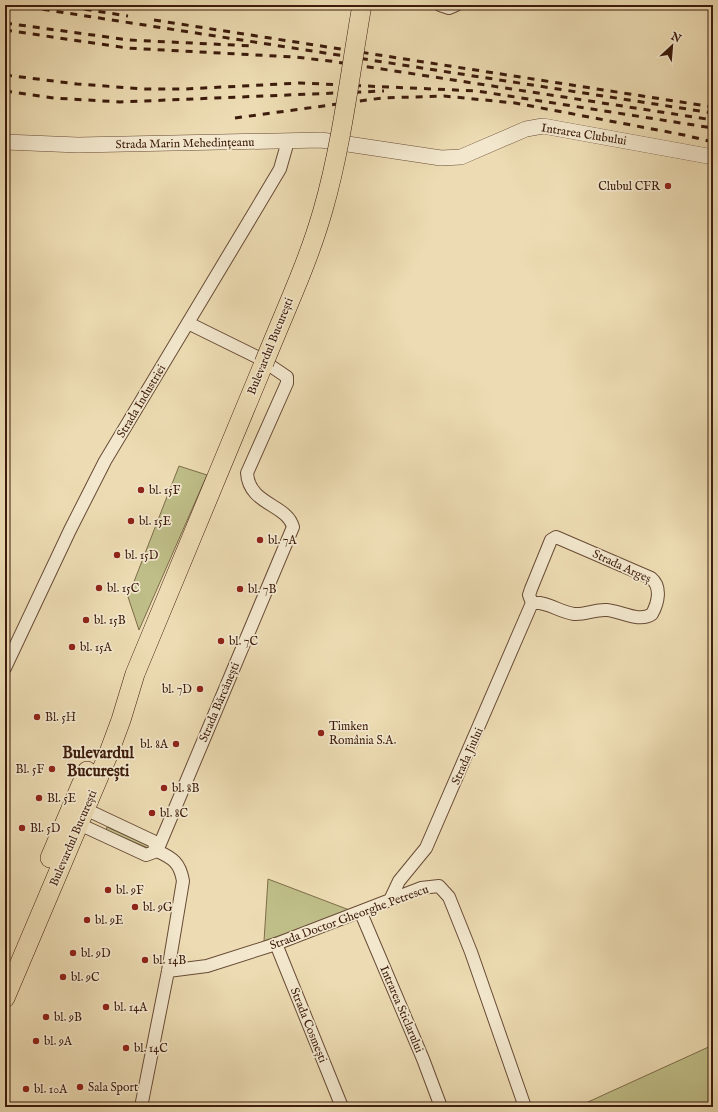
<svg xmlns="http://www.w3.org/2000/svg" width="718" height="1112" viewBox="0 0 718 1112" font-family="'IM FELL English',serif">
	<rect width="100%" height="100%" fill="#eddcb3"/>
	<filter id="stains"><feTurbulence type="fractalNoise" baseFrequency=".005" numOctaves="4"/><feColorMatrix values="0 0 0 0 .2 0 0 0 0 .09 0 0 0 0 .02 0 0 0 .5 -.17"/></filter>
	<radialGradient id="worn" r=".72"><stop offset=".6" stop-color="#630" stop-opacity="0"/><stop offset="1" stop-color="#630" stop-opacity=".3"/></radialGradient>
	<!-- green -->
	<path fill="#bfbe88" stroke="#7e6c4a" d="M 179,466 L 207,475 L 139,630 L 128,597 Z
		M 107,827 L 149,846 L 148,848 L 106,830 Z
		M 268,879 L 352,911 L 264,941 Z
		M 713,1045 L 713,1107 L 577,1107 Z"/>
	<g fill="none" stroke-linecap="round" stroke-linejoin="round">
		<defs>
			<path id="minor" d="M 440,5 L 449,8 L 456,5
				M 556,537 L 651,578 C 662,587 658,603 652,614 C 639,623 621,611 607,610 C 596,609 585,615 574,614 C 559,612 547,601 532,603 L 529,595 L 531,589 L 551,540 Z
				M 5,668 L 70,530 L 105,461 L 258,206 L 280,169 L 288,141
				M 79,824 L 146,855 L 157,851 L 153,841 L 85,809
				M 390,900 L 399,881 L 426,848 L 532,603
				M 361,913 L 423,1059 L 441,1107
				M 276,944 L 342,1107
				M 168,971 L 207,966 L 276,944 L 421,888 L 439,886 L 449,897 L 471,952 L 525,1107
				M 141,1107 L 168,971 L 183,881 C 180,863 173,858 157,851 L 293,527 C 287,504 249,505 247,473 L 287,383 L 287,377 L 259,358 L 188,323"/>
			<path id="tertiary" d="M 5,142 L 78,145 L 321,140 L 441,158 L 461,157 L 526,129 L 543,126 L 713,157"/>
			<path id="primary" d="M 50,858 L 87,771
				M 5,998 L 108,755 L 121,720 L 135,674 L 264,363"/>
		</defs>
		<!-- minor casing -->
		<use href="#minor" stroke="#684b36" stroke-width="14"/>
		<!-- tertiary casing -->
		<use href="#tertiary" stroke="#684b36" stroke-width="16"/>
		<!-- primary casing -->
		<use href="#primary" stroke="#3c1b0c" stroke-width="20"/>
		<!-- minor -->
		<use href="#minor" stroke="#f3e8ce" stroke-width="12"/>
		<!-- tertiary -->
		<use href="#tertiary" stroke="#f3e8ce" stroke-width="15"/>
		<!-- primary -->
		<use href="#primary" stroke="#eddcb3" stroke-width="19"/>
		<!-- rail -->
		<path stroke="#3c1b0c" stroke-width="3" stroke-dasharray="7 7" stroke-linecap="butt" d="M 15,5 L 713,113
			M 57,5 L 128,16
			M 154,20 L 713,107
			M 5,23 L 129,40 L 254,46
			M 5,30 L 127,48 L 295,57 L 330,61 L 713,120
			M 5,75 L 77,84 L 145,89 L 185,89 L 300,83 L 477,91 L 713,128
			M 5,91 L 54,98 L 120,102 L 384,91
			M 235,118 L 382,98 L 444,96 L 515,103 L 684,135 L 713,142"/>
		<defs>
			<path id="primary-bridge" d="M 264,363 C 284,313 308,263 323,210 C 342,144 350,73 362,5"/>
		</defs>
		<!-- primary-bridge casing -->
		<use href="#primary-bridge" stroke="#3c1b0c" stroke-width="20" stroke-linecap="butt"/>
		<!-- primary-bridge -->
		<use href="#primary-bridge" stroke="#eddcb3" stroke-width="19"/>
	</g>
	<!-- markers -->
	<g fill="#8f2418" stroke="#f3e8ce" stroke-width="1.5">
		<circle cx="668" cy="186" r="4"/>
		<circle cx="141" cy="490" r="4"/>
		<circle cx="131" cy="521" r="4"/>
		<circle cx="260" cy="540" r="4"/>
		<circle cx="117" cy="555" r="4"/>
		<circle cx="99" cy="588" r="4"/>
		<circle cx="240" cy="589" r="4"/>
		<circle cx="86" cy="620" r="4"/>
		<circle cx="221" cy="641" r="4"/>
		<circle cx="72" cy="647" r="4"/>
		<circle cx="200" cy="689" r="4"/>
		<circle cx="37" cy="717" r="4"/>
		<circle cx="321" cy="733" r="4"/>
		<circle cx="176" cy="744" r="4"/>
		<circle cx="52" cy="769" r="4"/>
		<circle cx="164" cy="788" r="4"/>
		<circle cx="39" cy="798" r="4"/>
		<circle cx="152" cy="813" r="4"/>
		<circle cx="22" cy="828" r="4"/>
		<circle cx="108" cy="890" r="4"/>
		<circle cx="135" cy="907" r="4"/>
		<circle cx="87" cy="920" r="4"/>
		<circle cx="73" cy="953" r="4"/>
		<circle cx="145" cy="960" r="4"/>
		<circle cx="63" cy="977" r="4"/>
		<circle cx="106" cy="1007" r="4"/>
		<circle cx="46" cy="1017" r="4"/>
		<circle cx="36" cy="1041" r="4"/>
		<circle cx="126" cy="1048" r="4"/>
		<circle cx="80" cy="1087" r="4"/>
		<circle cx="26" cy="1089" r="4"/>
	</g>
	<g text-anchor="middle" stroke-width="3.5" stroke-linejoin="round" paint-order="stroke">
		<!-- street labels -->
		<g font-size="12" fill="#3c1b0c" stroke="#f3e8ce">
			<text transform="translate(584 134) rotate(9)" y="4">Intrarea Clubului</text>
			<text transform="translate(185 143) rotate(-1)" y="4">Strada Marin Mehedințeanu</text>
			<text transform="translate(270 346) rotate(-68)" y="4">Bulevardul București</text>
			<text transform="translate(141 401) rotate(-59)" y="4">Strada Industriei</text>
			<text transform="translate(622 566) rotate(25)" y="4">Strada Argeș</text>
			<text transform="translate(219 702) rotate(-67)" y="4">Strada Bărcănești</text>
			<text transform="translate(467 756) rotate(-66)" y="4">Strada Jiului</text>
			<text transform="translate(73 838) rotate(-67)" y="4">Bulevardul București</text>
			<text transform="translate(349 917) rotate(-20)" y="4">Strada Doctor Gheorghe Petrescu</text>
			<text transform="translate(402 1009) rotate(67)" y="4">Intrarea Sticlarului</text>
			<text transform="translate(309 1025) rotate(68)" y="4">Strada Cosmești</text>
		</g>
		<!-- poi labels -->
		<g font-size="12" fill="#3c1b0c" stroke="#f3e8ce" text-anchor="start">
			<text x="660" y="190" text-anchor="end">Clubul CFR</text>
			<text x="149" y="494">bl. 15F</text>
			<text x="139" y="525">bl. 15E</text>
			<text x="268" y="544">bl. 7A</text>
			<text x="125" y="559">bl. 15D</text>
			<text x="107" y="592">bl. 15C</text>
			<text x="248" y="593">bl. 7B</text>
			<text x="94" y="624">bl. 15B</text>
			<text x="229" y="645">bl. 7C</text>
			<text x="80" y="651">bl. 15A</text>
			<text x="192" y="693" text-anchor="end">bl. 7D</text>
			<text x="45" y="721">Bl. 5H</text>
			<text x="329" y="730">Timken<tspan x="329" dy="14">România S.A.</tspan></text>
			<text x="168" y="748" text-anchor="end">bl. 8A</text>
			<text x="44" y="773" text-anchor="end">Bl. 5F</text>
			<text x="172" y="792">bl. 8B</text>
			<text x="47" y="802">Bl. 5E</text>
			<text x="160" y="817">bl. 8C</text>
			<text x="30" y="832">Bl. 5D</text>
			<text x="116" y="894">bl. 9F</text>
			<text x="143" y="911">bl. 9G</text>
			<text x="95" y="924">bl. 9E</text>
			<text x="81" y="957">bl. 9D</text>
			<text x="153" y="964">bl. 14B</text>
			<text x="71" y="981">bl. 9C</text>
			<text x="114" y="1011">bl. 14A</text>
			<text x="54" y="1021">bl. 9B</text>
			<text x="44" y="1045">bl. 9A</text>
			<text x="134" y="1052">bl. 14C</text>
			<text x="88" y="1091">Sala Sport</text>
			<text x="34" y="1093">bl. 10A</text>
		</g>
		<!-- district labels -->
		<g font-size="16" font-weight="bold" fill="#3c1b0c" stroke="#f3e8ce">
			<text x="98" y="758">Bulevardul<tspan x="98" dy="18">București</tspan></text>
		</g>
	</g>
	<!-- margin -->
	<rect width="718" height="1112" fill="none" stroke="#eddcb3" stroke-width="20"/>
	<rect x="6" y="6" width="706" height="1100" fill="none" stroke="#3c1b0c" stroke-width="2"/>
	<rect x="10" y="10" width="698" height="1092" fill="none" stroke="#3c1b0c"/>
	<!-- north arrow -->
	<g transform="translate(672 46) rotate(26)" stroke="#f3e8ce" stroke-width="3" paint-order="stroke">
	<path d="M0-3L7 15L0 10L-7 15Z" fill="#3c1b0c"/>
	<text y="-6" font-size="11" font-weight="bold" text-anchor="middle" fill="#3c1b0c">N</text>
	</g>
	<rect width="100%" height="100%" filter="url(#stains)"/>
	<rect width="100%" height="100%" fill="url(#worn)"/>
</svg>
